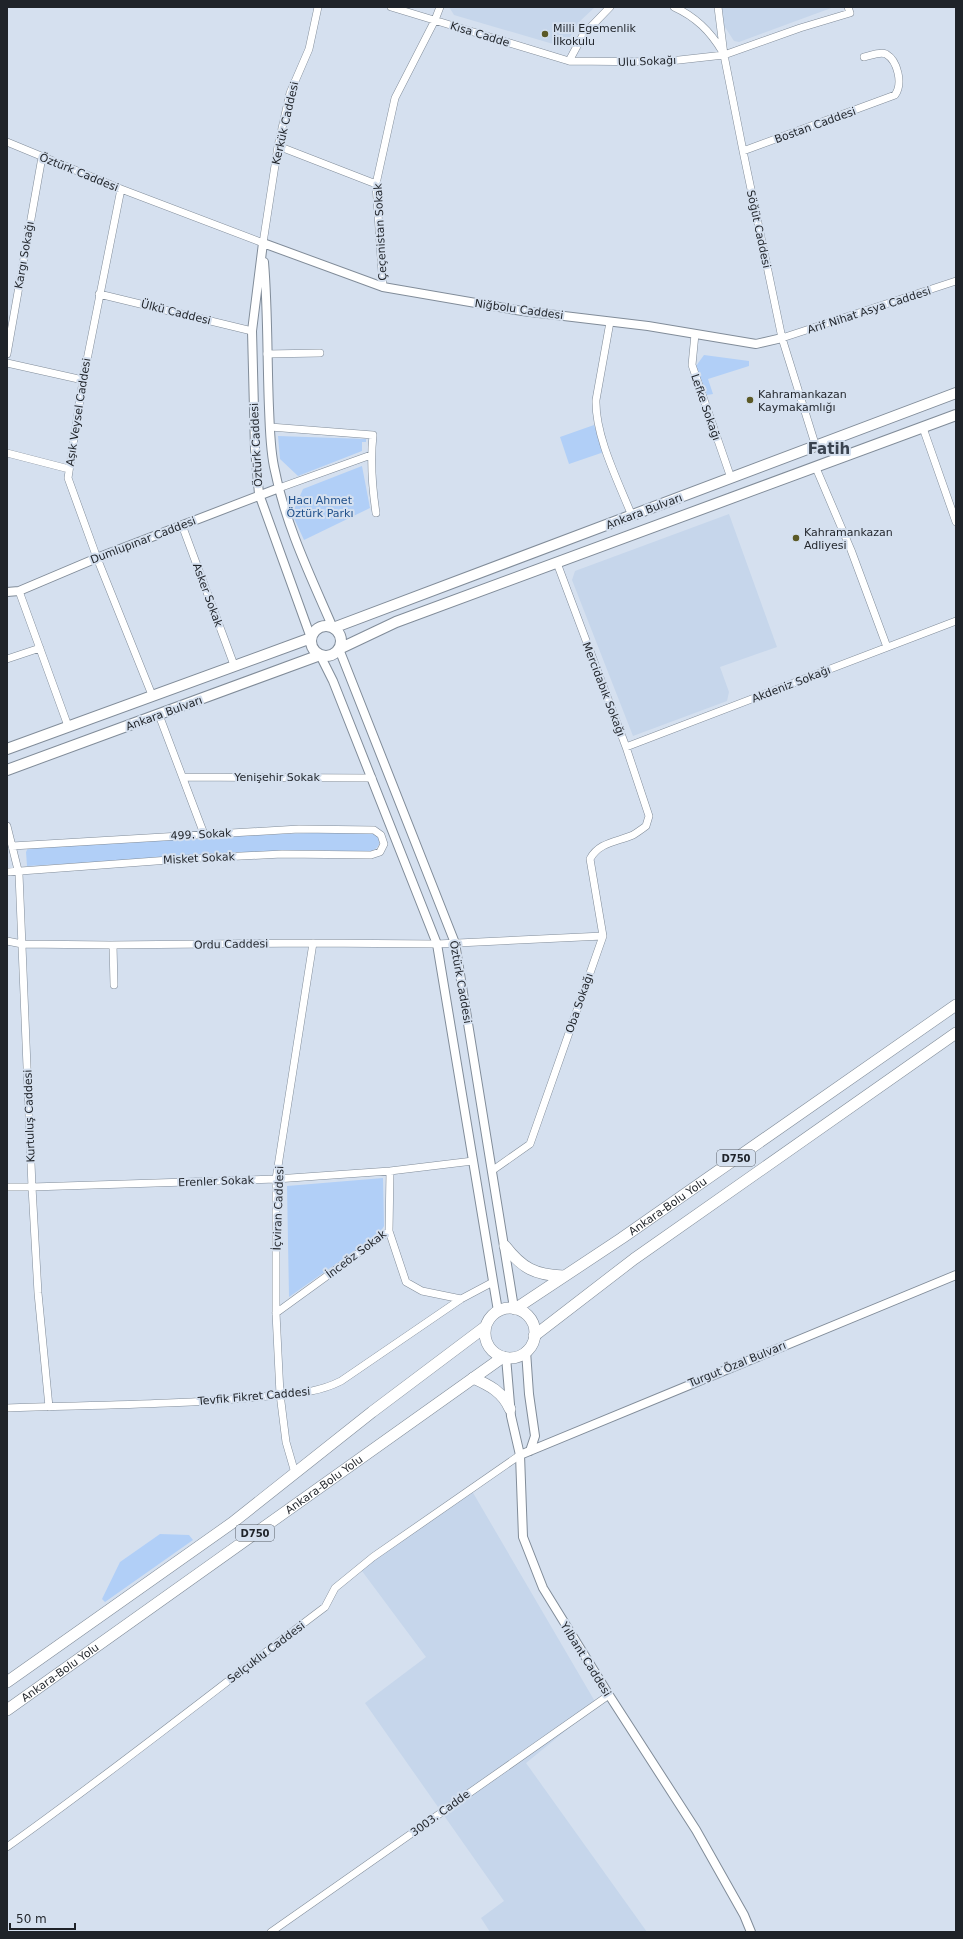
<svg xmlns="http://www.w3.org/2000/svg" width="963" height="1939" viewBox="0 0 963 1939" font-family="'DejaVu Sans',sans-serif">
	<rect width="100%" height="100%" fill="#d5e0ef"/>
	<!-- built -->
	<path fill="#c6d6eb" d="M 449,7 L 595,7 L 578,23 L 566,44 L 560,46 L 454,15 Z
		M 721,7 L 834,7 L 739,42 L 734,41 L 723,24 Z
		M 729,514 L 777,647 L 720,667 L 729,692 L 727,701 L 633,736 L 572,580 L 575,571 Z
		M 472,1491 L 597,1705 L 526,1763 L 647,1932 L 490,1932 L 481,1918 L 504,1901 L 365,1703 L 426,1657 L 359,1567 Z"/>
	<!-- green -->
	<path fill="#b1cff7" d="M 704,355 L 749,361 L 749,366 L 708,379 L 713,394 L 707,395 L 696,366 Z
		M 594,425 L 604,452 L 569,464 L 560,437 Z
		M 278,436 L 366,439 L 366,442 L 362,442 L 362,451 L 298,476 L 280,459 Z
		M 362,466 L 370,508 L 304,540 L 292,514 L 303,489 Z
		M 341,832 L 373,832 L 379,838 C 381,846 376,850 369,852 L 314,850 L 27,866 L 26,852 L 28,848 L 195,837 Z
		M 383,1178 L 384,1226 L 380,1233 L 289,1297 L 287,1186 Z
		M 160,1534 L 189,1535 L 193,1540 L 105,1602 L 102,1599 L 120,1562 Z"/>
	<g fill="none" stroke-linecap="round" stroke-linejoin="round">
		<defs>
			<path id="minor" d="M 391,7 L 569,61 L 661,62 L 724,55 L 800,28 L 850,13 L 848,7
				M 674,7 C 696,17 710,31 722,51
				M 718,7 L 724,55 L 743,151 L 782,338 L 816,447
				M 569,61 L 583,35 L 610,7
				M 7,142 L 121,189 L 263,243 L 278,146 L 290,93 L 309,49 L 318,7
				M 278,146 L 376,184
				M 743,151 L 895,95 C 903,84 898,61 886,54 C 880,51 870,56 864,57
				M 121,189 L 83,380 L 68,478 L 97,558 L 152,695
				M 383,287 L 376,184 L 395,98 L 435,20 L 440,7
				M 99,294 L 252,331
				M 610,322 L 596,400 C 595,436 618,481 632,516
				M 695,334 L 692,365 L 731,478
				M 782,338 L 956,281
				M 7,354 L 42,157
				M 267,354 L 320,353
				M 7,363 L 83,380
				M 270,427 L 373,435 C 370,462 372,486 376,513
				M 923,428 L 956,522
				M 7,453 L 69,469
				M 816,468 L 851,550 L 887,647
				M 279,488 L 371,455
				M 182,525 L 234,665
				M 19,591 L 68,726
				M 7,659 L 40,648
				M 159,715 L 204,834
				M 626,747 L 956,621
				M 183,777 L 372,778
				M 7,826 L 19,874 L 32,1187 L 38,1293 L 49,1407
				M 7,872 L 183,859 L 282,854 L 371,855 L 380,852 L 384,844 L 381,835 L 374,830 L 299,829 L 12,846
				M 7,941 L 22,944 L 110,945 L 313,943 L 437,944 L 603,936
				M 113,945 L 114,985
				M 493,1170 L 530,1144 L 603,936 L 590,859 C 599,842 617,842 633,835 C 638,832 642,829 646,826 L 649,816 L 626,747 L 557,563
				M 390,1171 L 389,1231 L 406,1282 L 422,1291 L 461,1299
				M 7,1187 L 32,1187 L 276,1179 L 390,1171 L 473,1161
				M 276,1313 L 389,1231
				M 7,1408 C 91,1405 175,1405 259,1397 C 289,1393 313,1395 341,1381 L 461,1299 L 493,1282
				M 295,1473 L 286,1442 L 280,1394 L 276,1313 L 276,1179 L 313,943
				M 7,1847 C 115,1770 219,1687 325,1607 L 335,1588 L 373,1557 L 520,1455
				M 271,1932 L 609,1695"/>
			<path id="tertiary" d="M 263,243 L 383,287 L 522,311 L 648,326 L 756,344 L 782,338
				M 263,243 L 252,331 L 255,449 L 259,494 L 311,638
				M 264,262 C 268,311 267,359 269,408 C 270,429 270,451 275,471 C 286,526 311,577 333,628
				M 7,592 L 19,591 L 97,558 L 279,488
				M 339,649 L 455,943 L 514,1308
				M 320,655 L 333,681 L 437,944 L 498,1311
				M 526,1351 L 529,1394 L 535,1436 L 530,1451
				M 506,1357 L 511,1416 L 520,1455 L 523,1537 L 543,1588 L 609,1695 L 696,1830 L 744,1915 L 751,1932
				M 520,1455 L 956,1275"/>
			<path id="secondary" d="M311 641a15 15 0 1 1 30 0a15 15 0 1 1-30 0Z
				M 333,628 L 956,393
				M 339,649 L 396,622 L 956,415
				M 7,749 L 311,638
				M 7,770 L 320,655"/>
			<g id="trunk">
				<path d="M 505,1246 C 522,1268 535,1275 563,1276"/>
				<circle cx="510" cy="1333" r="25"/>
				<path id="s1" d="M 515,1309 L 622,1238 L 956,1005"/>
				<path d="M 534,1336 L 634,1259 L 956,1033"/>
				<path d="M 473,1378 C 489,1385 503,1392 510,1409"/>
				<path d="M 7,1682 L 232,1523 L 372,1412 L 485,1327"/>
				<path id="s2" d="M 7,1710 L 503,1357"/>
			</g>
		</defs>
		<!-- minor casing -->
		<use href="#minor" stroke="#818c99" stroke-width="8"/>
		<!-- tertiary casing -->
		<use href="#tertiary" stroke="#818c99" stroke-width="10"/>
		<!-- secondary casing -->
		<use href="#secondary" stroke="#818c99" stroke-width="12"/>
		<!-- trunk casing -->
		<use href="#trunk" stroke="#818c99" stroke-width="12"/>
		<!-- minor -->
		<use href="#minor" stroke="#fff" stroke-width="7"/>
		<!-- tertiary -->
		<use href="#tertiary" stroke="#fff" stroke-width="8"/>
		<!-- secondary -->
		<use href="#secondary" stroke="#fff" stroke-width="10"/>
		<!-- trunk -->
		<use href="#trunk" stroke="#fff" stroke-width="11"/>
	</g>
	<!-- markers -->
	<g fill="#5b5926" stroke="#d5e0ef" stroke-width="1.5">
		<circle cx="545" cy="34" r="4"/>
		<circle cx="750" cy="400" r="4"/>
		<circle cx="796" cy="538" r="4"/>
	</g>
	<g text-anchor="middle" stroke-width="4" stroke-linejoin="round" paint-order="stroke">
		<!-- shield labels -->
		<g fill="#d5e0ef" stroke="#565c64" stroke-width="1">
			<rect x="717" y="1150" width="38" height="16" rx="3"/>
			<rect x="236" y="1525" width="38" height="16" rx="3"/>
		</g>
		<g font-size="10" font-weight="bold" fill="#1f2329">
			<text x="736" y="1162">D750</text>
			<text x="255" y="1537">D750</text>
		</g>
		<!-- poi labels -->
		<g font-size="11" fill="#1f2329" stroke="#d5e0ef" text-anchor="start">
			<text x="553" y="32">Milli Egemenlik<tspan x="553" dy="13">İlkokulu</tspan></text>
			<text x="758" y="398">Kahramankazan<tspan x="758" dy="13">Kaymakamlığı</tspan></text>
			<text x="804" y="536">Kahramankazan<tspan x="804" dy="13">Adliyesi</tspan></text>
		</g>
		<!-- street labels -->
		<g font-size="11" fill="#1f2329" stroke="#d5e0ef">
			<text transform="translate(480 34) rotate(17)" y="4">Kısa Cadde</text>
			<text transform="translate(647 61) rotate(-2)" y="4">Ulu Sokağı</text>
			<text transform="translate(285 123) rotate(-77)" y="4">Kerkük Caddesi</text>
			<text transform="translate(815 125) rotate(-20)" y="4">Bostan Caddesi</text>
			<text transform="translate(79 172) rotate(22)" y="4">Öztürk Caddesi</text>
			<text transform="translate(759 229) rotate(78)" y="4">Söğüt Caddesi</text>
			<text transform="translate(380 232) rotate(-93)" y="4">Çeçenistan Sokak</text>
			<text transform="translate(24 255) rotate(-80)" y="4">Kargı Sokağı</text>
			<text transform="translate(519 309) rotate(8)" y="4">Niğbolu Caddesi</text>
			<text transform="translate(869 310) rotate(-18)" y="4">Arif Nihat Asya Caddesi</text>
			<text transform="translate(176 312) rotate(14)" y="4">Ülkü Caddesi</text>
			<text transform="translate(706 407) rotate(71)" y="4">Lefke Sokağı</text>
			<text transform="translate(78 412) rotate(-81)" y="4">Aşık Veysel Caddesi</text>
			<text transform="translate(256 445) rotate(-93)" y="4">Öztürk Caddesi</text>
			<text transform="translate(644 511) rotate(-21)" y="4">Ankara Bulvarı</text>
			<text transform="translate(143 540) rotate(-21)" y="4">Dumlupınar Caddesi</text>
			<text transform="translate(208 595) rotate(70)" y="4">Asker Sokak</text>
			<text transform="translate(791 684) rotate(-21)" y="4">Akdeniz Sokağı</text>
			<text transform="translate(604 689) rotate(69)" y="4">Mercidabık Sokağı</text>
			<text transform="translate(164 713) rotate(-20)" y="4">Ankara Bulvarı</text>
			<text x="277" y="781">Yenişehir Sokak</text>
			<text transform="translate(201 834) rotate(-3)" y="4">499. Sokak</text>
			<text transform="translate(199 858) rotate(-3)" y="4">Misket Sokak</text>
			<text transform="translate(231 944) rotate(-1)" y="4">Ordu Caddesi</text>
			<text transform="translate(461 982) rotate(80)" y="4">Öztürk Caddesi</text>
			<text transform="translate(579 1003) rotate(-71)" y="4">Oba Sokağı</text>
			<text transform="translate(29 1116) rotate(-92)" y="4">Kurtuluş Caddesi</text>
			<text transform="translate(216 1181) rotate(-2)" y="4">Erenler Sokak</text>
			<text dy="4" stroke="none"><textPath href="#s1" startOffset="184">Ankara-Bolu Yolu</textPath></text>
			<text transform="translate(278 1208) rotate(-88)" y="4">İçviran Caddesi</text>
			<text transform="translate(356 1254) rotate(-37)" y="4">İnceöz Sokak</text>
			<text transform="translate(737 1364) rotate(-22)" y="4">Turgut Özal Bulvarı</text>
			<text transform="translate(254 1396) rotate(-5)" y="4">Tevfik Fikret Caddesi</text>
			<text dy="4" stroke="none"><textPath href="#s2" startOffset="389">Ankara-Bolu Yolu</textPath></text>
			<text transform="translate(266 1652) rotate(-37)" y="4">Selçuklu Caddesi</text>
			<text transform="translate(586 1659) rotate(58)" y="4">Yılbant Caddesi</text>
			<text dy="4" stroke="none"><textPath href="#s2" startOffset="65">Ankara-Bolu Yolu</textPath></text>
			<text transform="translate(440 1813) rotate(-36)" y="4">3003. Cadde</text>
		</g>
		<!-- park labels -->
		<g font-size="11" fill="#1f4f8a" stroke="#d5e0ef">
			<text x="320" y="504">Hacı Ahmet<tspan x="320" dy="13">Öztürk Parkı</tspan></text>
		</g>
		<!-- district labels -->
		<g font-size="15" font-weight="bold" fill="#3a4350" stroke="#d5e0ef">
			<text x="829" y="454">Fatih</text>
		</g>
	</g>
	<!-- border -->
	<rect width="963" height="1939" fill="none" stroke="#1f2329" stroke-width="16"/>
	<!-- scale -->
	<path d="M10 1923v6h65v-6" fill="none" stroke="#1f2329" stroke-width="2"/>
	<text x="16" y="1923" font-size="12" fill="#1f2329" stroke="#d5e0ef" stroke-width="3" paint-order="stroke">50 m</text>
</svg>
